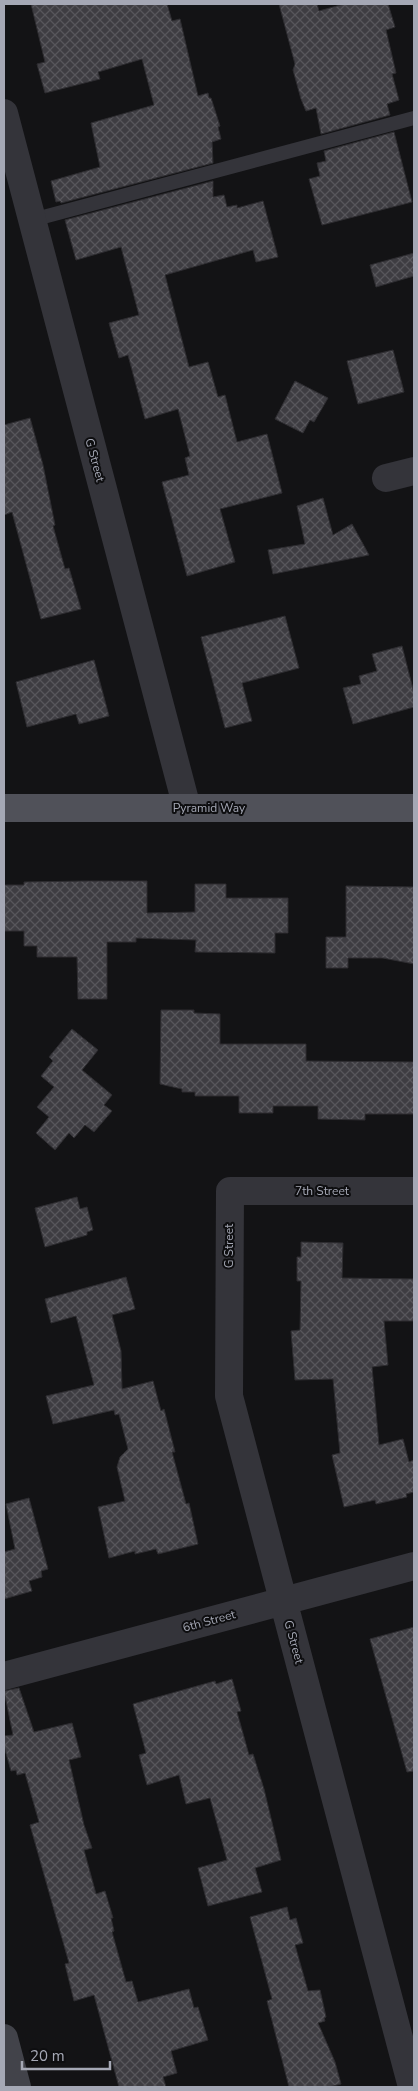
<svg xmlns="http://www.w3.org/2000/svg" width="418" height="2091" viewBox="0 0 418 2091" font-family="'Nunito Sans',sans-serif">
	<defs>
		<pattern id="building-cross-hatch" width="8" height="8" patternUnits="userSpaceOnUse" patternTransform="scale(1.25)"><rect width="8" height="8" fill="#3e3d42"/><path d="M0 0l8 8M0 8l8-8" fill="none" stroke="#57565b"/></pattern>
	</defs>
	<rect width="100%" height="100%" fill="#131315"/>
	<!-- building -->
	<path fill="url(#building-cross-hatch)" stroke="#2e2d31" d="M 31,4 L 167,4 L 172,21 L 180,19 L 198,96 L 208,93 L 209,98 L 211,98 L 220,126 L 218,127 L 221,139 L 212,142 L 213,163 L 61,203 L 60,201 L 56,202 L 51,181 L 100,167 L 91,123 L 154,105 L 142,59 L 98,72 L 100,79 L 45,93 L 37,64 L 45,62 Z
		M 279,4 L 317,4 L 319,11 L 344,4 L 388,4 L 395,27 L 386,30 L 396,73 L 392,74 L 399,100 L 387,104 L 390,115 L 321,134 L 316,108 L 306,111 L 301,99 L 293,70 L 295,64 Z
		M 394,132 L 412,202 L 322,225 L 309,179 L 320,176 L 317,163 L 326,161 L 324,151 Z
		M 213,181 L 213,197 L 224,195 L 227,207 L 237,205 L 237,208 L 263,201 L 278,257 L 256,262 L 253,250 L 165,275 L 189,367 L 208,362 L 218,397 L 225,395 L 237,442 L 267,434 L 282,493 L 220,509 L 235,562 L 187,576 L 162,482 L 189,475 L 185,458 L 190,456 L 178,409 L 145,419 L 128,355 L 119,358 L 109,323 L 139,315 L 121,247 L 76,260 L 65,220 Z
		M 414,253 L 414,276 L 376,287 L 370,265 Z
		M 393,350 L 404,392 L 358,404 L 347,361 Z
		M 295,381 L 328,398 L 314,422 L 310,420 L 303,433 L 275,419 Z
		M 30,418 L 43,465 L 55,525 L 53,526 L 65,569 L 69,568 L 81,609 L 41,619 L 12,512 L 4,515 L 4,425 Z
		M 323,498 L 333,535 L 352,524 L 369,555 L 273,574 L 268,550 L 305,544 L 297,506 Z
		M 285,616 L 299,668 L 242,683 L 252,721 L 225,728 L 201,637 Z
		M 402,646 L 414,693 L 414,707 L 353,724 L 343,688 L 361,684 L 359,676 L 377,671 L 372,654 Z
		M 94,660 L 109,716 L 79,724 L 76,714 L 27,727 L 16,682 Z
		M 85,881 L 147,881 L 147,913 L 195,912 L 195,884 L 226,884 L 226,898 L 288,898 L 288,933 L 275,933 L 275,953 L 195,952 L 196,940 L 136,938 L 136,942 L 107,942 L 107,999 L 78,999 L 77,957 L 37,957 L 37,946 L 24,946 L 24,931 L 4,931 L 4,885 L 24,885 L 24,882 Z
		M 346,886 L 414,887 L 414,964 L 383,958 L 348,958 L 348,968 L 326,968 L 326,937 L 346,937 Z
		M 161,1010 L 194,1010 L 194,1013 L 220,1014 L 220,1044 L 306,1044 L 306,1061 L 414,1062 L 414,1114 L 365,1114 L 365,1120 L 318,1119 L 318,1106 L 273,1106 L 273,1113 L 239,1113 L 239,1096 L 195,1096 L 195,1092 L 182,1092 L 182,1089 L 160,1084 Z
		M 72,1029 L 98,1050 L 82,1070 L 112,1095 L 104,1105 L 112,1111 L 94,1132 L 85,1125 L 74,1138 L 69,1133 L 55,1150 L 36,1133 L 49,1117 L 37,1107 L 54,1087 L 41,1076 L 53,1061 L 49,1057 Z
		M 77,1197 L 80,1209 L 87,1207 L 93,1230 L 87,1232 L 87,1235 L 45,1247 L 35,1208 Z
		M 301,1242 L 343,1243 L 342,1278 L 414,1279 L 414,1321 L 384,1321 L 388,1365 L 372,1367 L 379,1445 L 403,1439 L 409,1462 L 414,1460 L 414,1492 L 406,1494 L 407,1497 L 376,1504 L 375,1500 L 344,1507 L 332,1455 L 340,1453 L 333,1379 L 295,1380 L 291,1331 L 300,1330 L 301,1281 L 297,1281 L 297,1257 L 301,1257 Z
		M 126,1277 L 135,1309 L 112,1315 L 121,1351 L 122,1389 L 153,1381 L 161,1411 L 164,1409 L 175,1452 L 172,1452 L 186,1504 L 189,1503 L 198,1544 L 158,1554 L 156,1549 L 135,1554 L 135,1551 L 109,1558 L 98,1507 L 125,1501 L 117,1467 L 120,1457 L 128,1449 L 119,1414 L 115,1415 L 114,1410 L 53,1424 L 46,1396 L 94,1385 L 76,1316 L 51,1323 L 45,1299 Z
		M 29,1498 L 48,1569 L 41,1571 L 42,1577 L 29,1581 L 32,1591 L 4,1599 L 4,1552 L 15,1549 L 6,1504 Z
		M 414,1627 L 414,1771 L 407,1772 L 370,1639 Z
		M 232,1679 L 241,1711 L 237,1712 L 249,1755 L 253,1754 L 264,1789 L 281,1860 L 255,1868 L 262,1892 L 208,1906 L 198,1868 L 227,1860 L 210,1798 L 186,1804 L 179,1775 L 147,1785 L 139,1755 L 146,1753 L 133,1704 L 215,1681 L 216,1684 Z
		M 19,1688 L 34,1732 L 72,1723 L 81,1757 L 69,1760 L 84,1825 L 92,1848 L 84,1850 L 96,1894 L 105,1891 L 113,1918 L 111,1918 L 114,1931 L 112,1932 L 126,1982 L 132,1981 L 138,2002 L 189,1989 L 194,2008 L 198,2007 L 208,2040 L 171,2051 L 177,2073 L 163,2077 L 166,2087 L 119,2087 L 94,1995 L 74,2001 L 65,1964 L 69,1963 L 30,1825 L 39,1822 L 25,1773 L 17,1775 L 16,1770 L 11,1771 L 4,1746 L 4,1736 L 13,1735 L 4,1691 Z
		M 287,1907 L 290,1920 L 296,1918 L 303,1943 L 295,1945 L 308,1991 L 320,1990 L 326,2017 L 324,2018 L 325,2021 L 318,2023 L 335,2062 L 341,2084 L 329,2087 L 289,2087 L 267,2001 L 272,1999 L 250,1917 Z"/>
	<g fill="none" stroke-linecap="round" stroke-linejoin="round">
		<!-- service -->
		<path stroke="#34343a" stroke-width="14" d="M 32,220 L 414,118"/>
		<!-- minor -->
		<path stroke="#34343a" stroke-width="28" d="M 4,113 L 187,808
			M 386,478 L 414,471
			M 4,1676 L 414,1566
			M 412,2087 L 229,1396 L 230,1191 L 414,1191"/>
		<!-- secondary -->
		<path stroke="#42434a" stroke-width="28" d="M 4,2038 L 17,2087"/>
		<!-- primary -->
		<path stroke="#505159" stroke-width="28" d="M 4,808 L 414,808"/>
	</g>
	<g text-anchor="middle" stroke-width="4" stroke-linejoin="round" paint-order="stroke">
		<!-- street labels -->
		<g font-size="12" fill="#a5a8b5" stroke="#0e0e10">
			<text transform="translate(95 460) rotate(75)" y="4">G Street</text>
			<text x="209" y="812">Pyramid Way</text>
			<text x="322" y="1195">7th Street</text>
			<text transform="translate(229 1246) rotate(-90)" y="4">G Street</text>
			<text transform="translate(209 1621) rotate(-15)" y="4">6th Street</text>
			<text transform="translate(294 1642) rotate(75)" y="4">G Street</text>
		</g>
	</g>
	<!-- border -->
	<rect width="418" height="2091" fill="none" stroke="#a5a8b5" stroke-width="10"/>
	<!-- scale -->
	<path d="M22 2061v8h88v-8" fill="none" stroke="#a5a8b5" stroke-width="2.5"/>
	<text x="30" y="2061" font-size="15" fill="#a5a8b5" stroke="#0e0e10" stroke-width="4" paint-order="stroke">20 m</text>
</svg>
